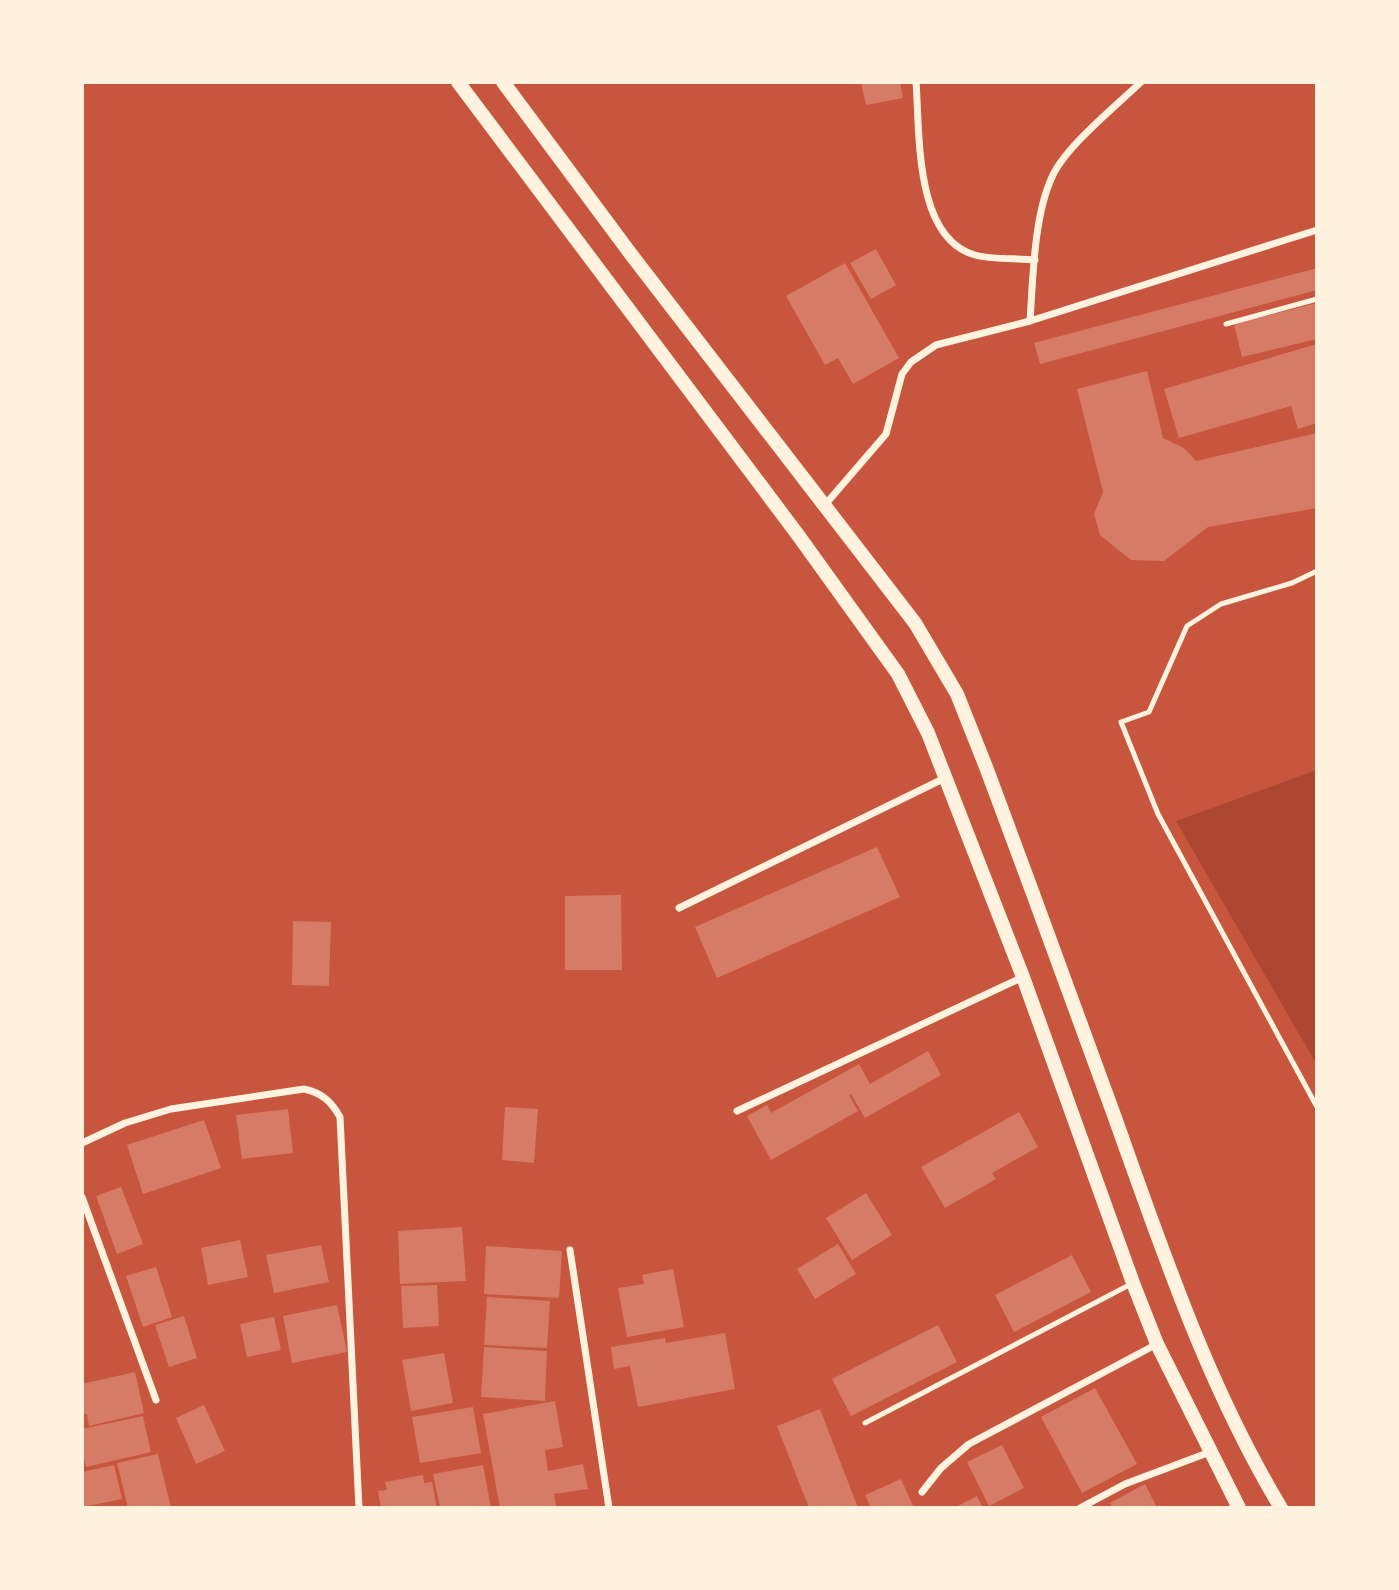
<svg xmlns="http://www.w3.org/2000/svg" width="1399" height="1590" viewBox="0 0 1399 1590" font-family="Signika,sans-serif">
	<rect width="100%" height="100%" fill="#c8553d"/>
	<!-- green -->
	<path fill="#ae4732" d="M 1317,770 L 1317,1065 L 1176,821 Z"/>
	<!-- building -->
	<path fill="#d67c66" d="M 861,82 L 900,82 L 903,98 L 866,105 Z
		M 876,249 L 896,285 L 871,299 L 850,263 Z
		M 845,263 L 899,358 L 853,384 L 838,358 L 825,365 L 786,296 Z
		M 1317,268 L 1317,290 L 1040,364 L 1034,343 Z
		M 1317,303 L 1317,339 L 1242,357 L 1234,324 Z
		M 1317,344 L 1317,423 L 1298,429 L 1291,406 L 1179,438 L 1164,389 Z
		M 1147,371 L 1163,438 L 1184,448 L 1196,461 L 1317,433 L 1317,508 L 1208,527 L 1164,561 L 1131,560 L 1100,535 L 1094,514 L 1103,492 L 1077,389 Z
		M 877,847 L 900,897 L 717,978 L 695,927 Z
		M 621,895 L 622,970 L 565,970 L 565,896 Z
		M 293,921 L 331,922 L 329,986 L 292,985 Z
		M 928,1051 L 941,1075 L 865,1118 L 851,1094 L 849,1095 L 858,1111 L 771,1160 L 747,1116 L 767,1105 L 771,1113 L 859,1064 L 870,1084 Z
		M 505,1107 L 538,1109 L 534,1163 L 502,1160 Z
		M 288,1109 L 293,1153 L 242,1159 L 236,1115 Z
		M 1019,1112 L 1038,1147 L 992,1173 L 996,1179 L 945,1208 L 921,1167 Z
		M 204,1120 L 221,1168 L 143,1194 L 127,1145 Z
		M 121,1187 L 143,1244 L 117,1254 L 96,1196 Z
		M 866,1193 L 892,1235 L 852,1260 L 826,1218 Z
		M 462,1227 L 466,1281 L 400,1284 L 398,1231 Z
		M 240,1240 L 248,1277 L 208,1285 L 201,1248 Z
		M 838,1244 L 856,1274 L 815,1299 L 797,1269 Z
		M 321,1245 L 329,1282 L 274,1293 L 266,1255 Z
		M 486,1246 L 562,1251 L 559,1298 L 484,1294 Z
		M 1072,1255 L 1091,1292 L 1014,1332 L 995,1295 Z
		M 156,1267 L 172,1317 L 143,1327 L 126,1276 Z
		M 673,1269 L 684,1327 L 627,1337 L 618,1288 L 644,1284 L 642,1275 Z
		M 437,1285 L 439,1326 L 403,1328 L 401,1286 Z
		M 487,1297 L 550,1301 L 547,1348 L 484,1345 Z
		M 337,1305 L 347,1352 L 292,1363 L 283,1316 Z
		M 184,1316 L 197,1358 L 169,1367 L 155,1325 Z
		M 274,1317 L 281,1350 L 247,1357 L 240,1324 Z
		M 938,1325 L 957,1362 L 851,1416 L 832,1379 Z
		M 725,1333 L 735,1389 L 638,1407 L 630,1366 L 614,1369 L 611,1347 L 665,1338 L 666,1343 Z
		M 484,1347 L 547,1351 L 545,1401 L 481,1397 Z
		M 444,1353 L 453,1403 L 411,1411 L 402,1360 Z
		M 135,1372 L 144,1413 L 89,1426 L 87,1414 L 82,1415 L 82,1384 Z
		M 1095,1388 L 1137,1464 L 1082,1493 L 1041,1417 Z
		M 555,1401 L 563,1447 L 545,1450 L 548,1471 L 583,1464 L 588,1489 L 554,1494 L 556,1507 L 500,1508 L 483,1414 Z
		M 204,1405 L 225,1451 L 196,1464 L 176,1418 Z
		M 473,1407 L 481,1453 L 420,1463 L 412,1417 Z
		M 820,1409 L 858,1508 L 809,1508 L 777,1426 Z
		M 143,1416 L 151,1452 L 86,1467 L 82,1451 L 82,1429 Z
		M 1002,1445 L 1024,1488 L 989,1506 L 967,1462 Z
		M 158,1454 L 171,1508 L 128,1508 L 117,1463 Z
		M 114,1465 L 122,1499 L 83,1507 L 82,1472 Z
		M 483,1465 L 491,1508 L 440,1508 L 433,1474 Z
		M 423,1475 L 424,1483 L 432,1482 L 437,1508 L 381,1508 L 378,1491 L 387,1490 L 385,1482 Z
		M 901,1479 L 914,1508 L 871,1508 L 865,1495 Z
		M 1145,1484 L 1157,1508 L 1113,1508 L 1110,1503 Z
		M 977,1496 L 983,1508 L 954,1508 Z"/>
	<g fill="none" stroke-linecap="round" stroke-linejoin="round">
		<!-- service -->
		<path stroke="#fff3e0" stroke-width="5" d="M 1226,324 L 1317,299
			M 1317,571 L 1292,583 L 1221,604 L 1187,626 L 1149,712 L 1121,722 L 1158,814 L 1317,1107
			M 865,1423 L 1133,1283"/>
		<!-- minor -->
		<path stroke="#fff3e0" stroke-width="7" d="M 916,82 C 920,133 914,238 975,255 C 993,260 1016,258 1035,260
			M 1030,321 C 1033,277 1034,216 1052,177 C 1065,147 1116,106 1141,82
			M 824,506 L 886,434 L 902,374 L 911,362 L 936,345 L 1030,321 L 1317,230
			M 679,908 L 945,778
			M 737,1111 L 1023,977
			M 82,1143 L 125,1123 L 171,1109 L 304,1089 C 322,1093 331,1101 340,1117 L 359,1508
			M 82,1197 L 156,1400
			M 570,1250 L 609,1508
			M 922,1492 L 941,1468 L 969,1444 L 1157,1344
			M 1080,1508 L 1125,1484 L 1210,1452"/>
		<!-- secondary -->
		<path stroke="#fff3e0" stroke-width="14" d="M 458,82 L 798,535 L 898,674 L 928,733 L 1023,977 L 1133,1283 L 1157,1344 L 1239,1508
			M 503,82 L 630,253 L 915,623 L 957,694 L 986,767 C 1029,883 1072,998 1114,1115 C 1162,1249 1207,1385 1281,1508"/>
	</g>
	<!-- border -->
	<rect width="1399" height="1590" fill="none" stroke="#fff3e0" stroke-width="168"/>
</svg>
